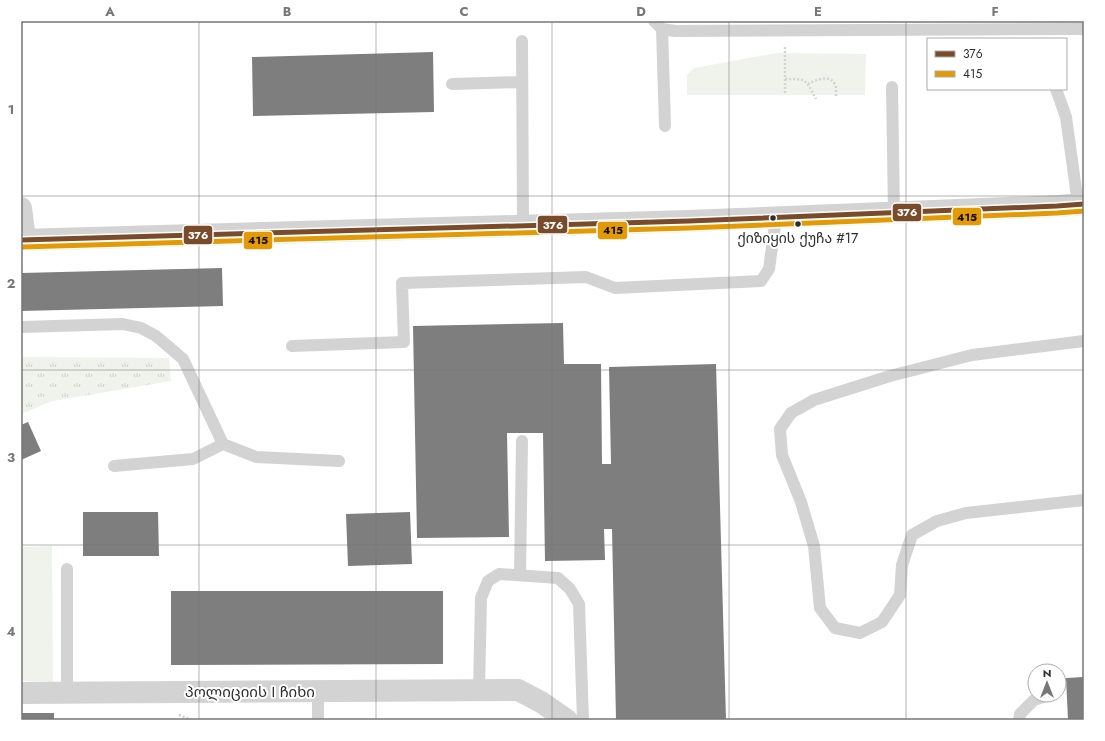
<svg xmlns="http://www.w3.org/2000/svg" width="1105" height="741" viewBox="0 0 1105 741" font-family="Jost,'Noto Sans Georgian',sans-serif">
	<defs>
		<pattern id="grass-tufts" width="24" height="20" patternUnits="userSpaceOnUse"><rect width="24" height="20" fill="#f0f3ec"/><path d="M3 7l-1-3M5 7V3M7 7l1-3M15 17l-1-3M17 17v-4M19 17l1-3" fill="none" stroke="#ced1cb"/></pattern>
	</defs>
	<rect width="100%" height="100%" fill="#fff"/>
	<!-- grass -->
	<path fill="url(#grass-tufts)" d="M 21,357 L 169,358 L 171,381 L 53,401 L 21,414 Z"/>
	<!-- green -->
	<path fill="#f0f3ec" d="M 777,53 L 866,54 L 865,95 L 687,95 L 687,75 L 694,68 Z
		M 52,546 L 53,682 L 21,681 L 21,547 Z"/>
	<!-- building -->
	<path fill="#7e7e7e" d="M 433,52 L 434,112 L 253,116 L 252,57 Z
		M 222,268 L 223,306 L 21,311 L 21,273 Z
		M 563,323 L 564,364 L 601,364 L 602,464 L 611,464 L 609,367 L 716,364 L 726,720 L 616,720 L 612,529 L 604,529 L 605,560 L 545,561 L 543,433 L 507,433 L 509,537 L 417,538 L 413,326 Z
		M 28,422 L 41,451 L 21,460 L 21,425 Z
		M 83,512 L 158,512 L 159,556 L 83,556 Z
		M 410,512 L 412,564 L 348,566 L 346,514 Z
		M 171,591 L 443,591 L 443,664 L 171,665 Z
		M 1084,677 L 1084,720 L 1068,720 L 1066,678 Z
		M 21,713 L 54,713 L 54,720 L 21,720 Z"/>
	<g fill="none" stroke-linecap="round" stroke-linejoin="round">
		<!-- path -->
		<path stroke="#d3d3d3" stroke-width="2.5" stroke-dasharray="2 2" stroke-linecap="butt" d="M 785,79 C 808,79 805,79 816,99
			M 808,84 C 817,79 833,73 836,88 C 836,91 836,95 836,98
			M 785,93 L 785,45
			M 179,715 L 192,720"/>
		<!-- service -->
		<path stroke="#d3d3d3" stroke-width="12" d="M 654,21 L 662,29 L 675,31 L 1084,29
			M 662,29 L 665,126
			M 522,41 L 523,226
			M 452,84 L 522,82
			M 892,87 L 894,213
			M 1056,89 L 1066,117 L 1078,204
			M 21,327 L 123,324 L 141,328 L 156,336 L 183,359 L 223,444 L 256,457 L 339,461
			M 1084,341 L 972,355 L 890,376 L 814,400 L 791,413 L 780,429 L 782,455 L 801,502 L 814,546 L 820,608 L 835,628 L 860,633 L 882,622 L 900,595 L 902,565 L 912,535 L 937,521 L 966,513 L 1084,500
			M 292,346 L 404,342 L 402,283 L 586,277 L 615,288 L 761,281 L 769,269 L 776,218
			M 114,466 L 193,459 L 223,444
			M 67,569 L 67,693
			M 520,575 L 522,441
			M 479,690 L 481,598 L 488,581 L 499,574 L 558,578 L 570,589 L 579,604 L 583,720
			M 318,691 L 318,720
			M 1019,720 L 1020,714 L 1034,700 L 1049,695"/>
		<!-- minor -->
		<path stroke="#d3d3d3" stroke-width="22" d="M 21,693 L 518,690 L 541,702 L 567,720"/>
		<!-- tertiary -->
		<path stroke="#d3d3d3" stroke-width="22" d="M 21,208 L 25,239
			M 21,240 L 689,221 L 1057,206 L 1084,204"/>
		<defs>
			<path id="bus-1" d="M 21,240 L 689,221 L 1057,206 L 1084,204"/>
			<path id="bus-2" d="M 21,247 L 689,228 L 1057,213 L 1084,211"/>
		</defs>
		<!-- bus-1 casing -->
		<use href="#bus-1" stroke="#fff" stroke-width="8"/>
		<!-- bus-2 casing -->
		<use href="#bus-2" stroke="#fff" stroke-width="8"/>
		<!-- bus-1 -->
		<use href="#bus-1" stroke="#7a4b2a" stroke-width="5"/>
		<!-- bus-2 -->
		<use href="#bus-2" stroke="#e39a05" stroke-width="5"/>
	</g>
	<!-- grid -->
	<path fill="none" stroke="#777" stroke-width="1" stroke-opacity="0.55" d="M 199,21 L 199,720M 376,21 L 376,720M 552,21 L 552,720M 729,21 L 729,720M 906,21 L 906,720M 21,196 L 1084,196M 21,370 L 1084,370M 21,545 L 1084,545"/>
	<!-- markers -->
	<g fill="#2e2e2e" stroke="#fff" stroke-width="1.5">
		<circle cx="773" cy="218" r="3.5"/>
		<circle cx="798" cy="224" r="3.5"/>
	</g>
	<g text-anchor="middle" stroke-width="4" stroke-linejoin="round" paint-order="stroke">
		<!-- bus labels -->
		<g font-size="14" fill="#2e2e2e" stroke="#fff">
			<text x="798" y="243">ქიზიყის ქუჩა #17</text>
		</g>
		<!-- street labels -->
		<g font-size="15" fill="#2e2e2e" stroke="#fff">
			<text x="250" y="697">პოლიციის I ჩიხი</text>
		</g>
	</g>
	<g stroke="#fff" stroke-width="1.5">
		<rect x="892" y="203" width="30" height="19" rx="4" fill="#7a4b2a"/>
		<rect x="952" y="207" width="30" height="19" rx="4" fill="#e39a05"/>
		<rect x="537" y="215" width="31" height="19" rx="4" fill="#7a4b2a"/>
		<rect x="597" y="221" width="31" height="19" rx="4" fill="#e39a05"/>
		<rect x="183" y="225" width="30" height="20" rx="4" fill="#7a4b2a"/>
		<rect x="243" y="231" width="30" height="19" rx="4" fill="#e39a05"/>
	</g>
	<g font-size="11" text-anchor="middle" font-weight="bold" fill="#fff">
		<text x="907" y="216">376</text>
		<text x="553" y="229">376</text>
		<text x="198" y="239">376</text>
	</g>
	<g font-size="11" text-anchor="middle" font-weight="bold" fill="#111">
		<text x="967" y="221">415</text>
		<text x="613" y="234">415</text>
		<text x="258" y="244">415</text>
	</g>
	<!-- border -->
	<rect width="1105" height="741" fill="none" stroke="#ffffff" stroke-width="44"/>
	<!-- legend -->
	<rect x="927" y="38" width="140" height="52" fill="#ffffff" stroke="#ababab"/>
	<rect x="935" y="51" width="20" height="6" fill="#7a4b2a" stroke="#ababab"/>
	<text x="963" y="58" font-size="12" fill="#2e2e2e">376</text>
	<rect x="935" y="71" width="20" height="6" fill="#e39a05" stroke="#ababab"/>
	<text x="963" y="78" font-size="12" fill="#2e2e2e">415</text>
	<!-- north arrow -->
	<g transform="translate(1047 683)"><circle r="19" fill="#ffffff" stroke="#ababab"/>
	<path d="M0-3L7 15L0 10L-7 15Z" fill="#777777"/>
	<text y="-6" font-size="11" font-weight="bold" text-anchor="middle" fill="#2e2e2e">N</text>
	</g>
	<rect x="22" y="22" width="1061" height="697" fill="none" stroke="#777" stroke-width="1.5"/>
	<g font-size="13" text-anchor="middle" font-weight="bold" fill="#777">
		<text x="110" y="16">A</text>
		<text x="287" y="16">B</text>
		<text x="464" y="16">C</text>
		<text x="641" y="16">D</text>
		<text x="818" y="16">E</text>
		<text x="995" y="16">F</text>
		<text x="11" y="114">1</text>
		<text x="11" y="288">2</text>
		<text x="11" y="462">3</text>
		<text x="11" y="636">4</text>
	</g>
</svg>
